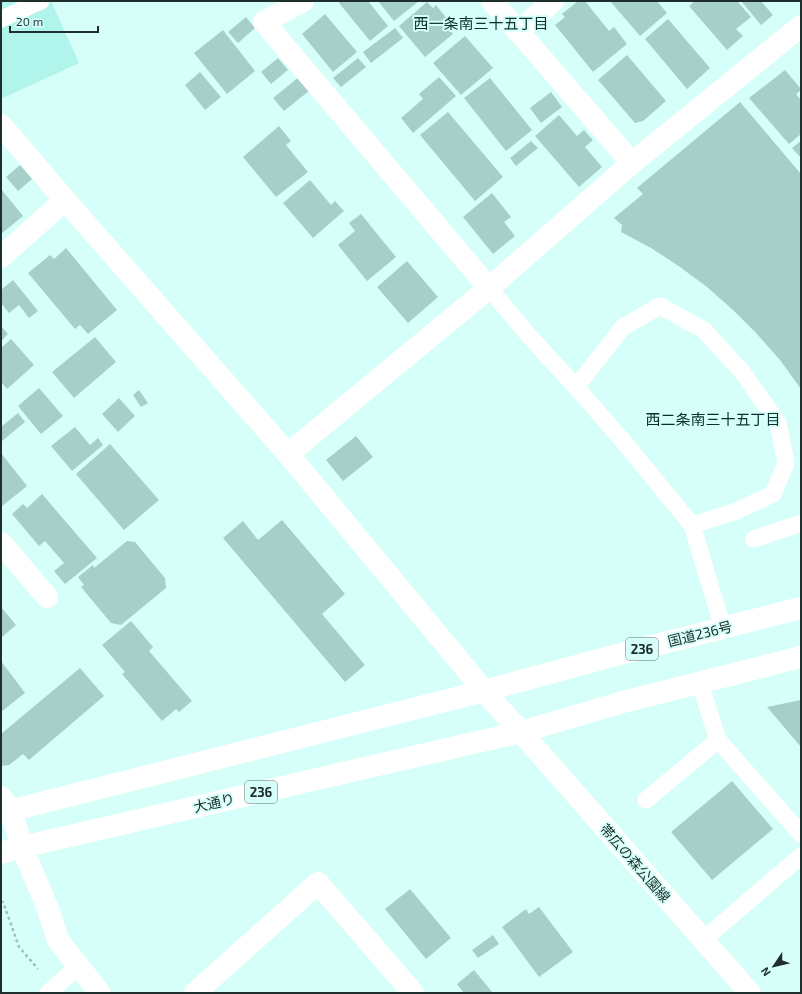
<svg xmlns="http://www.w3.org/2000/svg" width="802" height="994" viewBox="0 0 802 994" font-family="'Exo 2','Noto Sans JP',sans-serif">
	<rect width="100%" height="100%" fill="#d6fff9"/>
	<!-- green -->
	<path fill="#b1f4eb" d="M 1,1 L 51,1 L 79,63 L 1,99 Z"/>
	<!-- building -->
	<path fill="#a7cfc9" d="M 341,1 L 368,1 L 388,26 L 370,41 L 339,3 Z
		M 378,1 L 419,1 L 394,21 Z
		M 578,1 L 585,1 L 609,31 L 614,27 L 627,44 L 593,72 L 555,25 L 565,17 L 562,14 Z
		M 610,1 L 657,1 L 667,13 L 640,36 Z
		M 695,1 L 737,1 L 751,17 L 736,29 L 743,36 L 727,50 L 689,6 Z
		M 741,1 L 761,1 L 773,15 L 761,25 Z
		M 427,2 L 433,8 L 436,5 L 448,20 L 445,23 L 453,34 L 425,57 L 399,26 Z
		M 325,14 L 357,52 L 333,72 L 302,34 Z
		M 246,17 L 255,28 L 238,43 L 228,32 Z
		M 668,19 L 710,68 L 687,89 L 645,39 Z
		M 395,28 L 403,38 L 371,63 L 363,52 Z
		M 223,30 L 255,71 L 227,94 L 194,53 Z
		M 465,36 L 493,68 L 461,95 L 433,63 Z
		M 627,55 L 666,101 L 643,121 L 635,123 L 598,80 Z
		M 278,58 L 288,70 L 271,84 L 261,72 Z
		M 358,58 L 366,67 L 341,87 L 333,78 Z
		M 785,70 L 801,89 L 801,90 L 796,94 L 801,100 L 801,134 L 789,144 L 749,98 Z
		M 200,72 L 221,97 L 205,110 L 185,85 Z
		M 299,77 L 309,91 L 284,111 L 273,98 Z
		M 439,77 L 456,96 L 413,133 L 401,118 L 423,99 L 419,94 Z
		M 490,78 L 532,130 L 506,151 L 464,98 Z
		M 551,92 L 562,107 L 541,123 L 530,108 Z
		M 740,102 L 801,174 L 801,389 L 780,360 L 757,334 L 733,310 L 707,287 L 680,267 L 651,248 L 621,232 L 622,225 L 614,218 L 643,194 L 637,188 Z
		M 448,112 L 503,177 L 475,201 L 420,135 Z
		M 559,115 L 577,136 L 584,130 L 593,140 L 585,147 L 602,167 L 579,187 L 535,136 Z
		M 279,126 L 291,141 L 286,145 L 308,172 L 276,197 L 243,157 Z
		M 531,141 L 538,148 L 516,166 L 510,158 Z
		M 801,141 L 801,158 L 792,148 Z
		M 20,165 L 32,179 L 18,191 L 6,177 Z
		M 310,180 L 331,205 L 335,201 L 344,211 L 313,238 L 283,203 Z
		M 1,189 L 23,216 L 1,234 Z
		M 492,193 L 511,217 L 504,222 L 515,236 L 493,254 L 463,217 Z
		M 361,214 L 396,257 L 367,281 L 338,245 L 355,231 L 349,223 Z
		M 66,248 L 117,310 L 88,334 L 80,325 L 75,329 L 28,273 L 50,255 L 54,259 Z
		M 407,261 L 438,297 L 408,323 L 377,287 Z
		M 13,280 L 38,311 L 29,318 L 19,305 L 9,313 L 1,303 L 1,290 Z
		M 1,326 L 8,334 L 1,341 Z
		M 95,337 L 116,362 L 74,398 L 52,372 Z
		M 11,339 L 34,365 L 7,389 L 1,382 L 1,348 Z
		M 39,388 L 63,416 L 41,434 L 18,406 Z
		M 139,390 L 148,403 L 141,407 L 133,395 Z
		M 119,398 L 135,416 L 118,432 L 102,414 Z
		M 18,413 L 25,422 L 1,442 L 1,427 Z
		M 75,427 L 90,445 L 98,438 L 103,445 L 72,471 L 51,446 Z
		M 356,436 L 373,457 L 343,481 L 326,460 Z
		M 110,444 L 159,500 L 124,530 L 76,474 Z
		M 1,453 L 27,486 L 1,507 Z
		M 42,494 L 97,558 L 65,584 L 54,571 L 64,563 L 45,541 L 39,546 L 12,514 L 23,504 L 27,508 Z
		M 282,520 L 345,594 L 322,614 L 365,665 L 345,682 L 223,538 L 243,521 L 258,540 Z
		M 127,541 L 135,542 L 165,578 L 166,588 L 121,625 L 111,623 L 81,587 L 84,585 L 78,577 L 93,565 L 94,568 Z
		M 1,607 L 16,625 L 1,638 Z
		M 131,621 L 153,647 L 149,651 L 192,701 L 179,712 L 176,709 L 162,721 L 122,674 L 125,672 L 102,645 Z
		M 1,661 L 25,693 L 1,712 Z
		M 80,668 L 104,696 L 29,760 L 23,754 L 9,765 L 1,766 L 1,734 Z
		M 801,700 L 801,747 L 767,707 Z
		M 732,781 L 773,829 L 712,880 L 671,832 Z
		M 410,889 L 451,938 L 426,959 L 385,909 Z
		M 539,907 L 573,952 L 539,977 L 502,927 L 526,909 L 529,914 Z
		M 493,935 L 499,944 L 478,958 L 472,950 Z
		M 474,970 L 493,993 L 464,993 L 457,984 Z"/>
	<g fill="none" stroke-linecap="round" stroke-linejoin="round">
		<!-- path -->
		<path stroke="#9ec0bb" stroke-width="2.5" stroke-dasharray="3 3" stroke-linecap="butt" d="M 1,901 L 3,902 L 19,947 L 38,969"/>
		<!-- lane -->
		<path stroke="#fff" stroke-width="17" d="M 1,19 L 41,1
			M 489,288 L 530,337 L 576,387 L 623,441 L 692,525 L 723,628
			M 576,387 L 623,327 L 660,306 L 704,330 L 743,373 L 778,423 L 786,463 L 773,494 L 734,512 L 692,525
			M 754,539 L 801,523
			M 700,683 L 718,740 L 801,834
			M 646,800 L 718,740
			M 703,940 L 801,856
			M 48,993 L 79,966"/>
		<!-- street -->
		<path stroke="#fff" stroke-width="22" d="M 303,1 L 264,22 L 489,288
			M 492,1 L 632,163
			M 518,32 L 553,1
			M 1,125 L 65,200 L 288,454 L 462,664 L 484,691 L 521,732
			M 1,257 L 65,200
			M 288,454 L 489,288 L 632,163 L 801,26
			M 1,543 L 47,597
			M 1,797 L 11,810 L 22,847 L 48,909 L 58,940 L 100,993
			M 195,993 L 318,883 L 413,993"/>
		<!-- secondary -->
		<path stroke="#fff" stroke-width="22" d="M 521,732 L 750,993"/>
		<!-- highway -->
		<path stroke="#fff" stroke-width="22" d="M 1,813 L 484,691 L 609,657 L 801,608
			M 1,853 L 22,847 L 521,732 L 623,702 L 801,657"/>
	</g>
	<g text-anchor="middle" stroke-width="4" stroke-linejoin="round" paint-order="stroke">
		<!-- shield labels -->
		<g fill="#d6fff9" stroke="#556d6a" stroke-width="1">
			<rect x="626" y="638" width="32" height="22" rx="3"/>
			<rect x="245" y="781" width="32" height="22" rx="3"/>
		</g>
		<g font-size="13" font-weight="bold" fill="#1e2e2c">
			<text x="642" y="654">236</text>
			<text x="261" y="797">236</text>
		</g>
		<!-- street labels -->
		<g font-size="14" fill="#1e2e2c" stroke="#d6fff9">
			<text transform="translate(700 634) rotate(-14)" y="5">国道236号</text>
			<text transform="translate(214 803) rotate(-13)" y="5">大通り</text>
			<text transform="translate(635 863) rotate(49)" y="5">帯広の森公園線</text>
		</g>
		<!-- neighbourhood labels -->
		<g font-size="15" fill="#09302c" stroke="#d6fff9">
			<text x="481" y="29">西一条南三十五丁目</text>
			<text x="713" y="425">西二条南三十五丁目</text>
		</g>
	</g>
	<!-- border -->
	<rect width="802" height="994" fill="none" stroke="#1e2e2c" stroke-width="4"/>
	<!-- north arrow -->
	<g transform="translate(774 966) rotate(235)" stroke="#d6fff9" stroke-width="3" paint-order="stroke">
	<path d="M0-3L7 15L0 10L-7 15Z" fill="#1e2e2c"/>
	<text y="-6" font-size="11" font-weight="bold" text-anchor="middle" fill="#1e2e2c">N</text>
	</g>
	<!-- scale -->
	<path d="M10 26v6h88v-6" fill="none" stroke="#1e2e2c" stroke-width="2"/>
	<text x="16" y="26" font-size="12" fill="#1e2e2c" stroke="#d6fff9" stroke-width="3" paint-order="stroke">20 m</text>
</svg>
